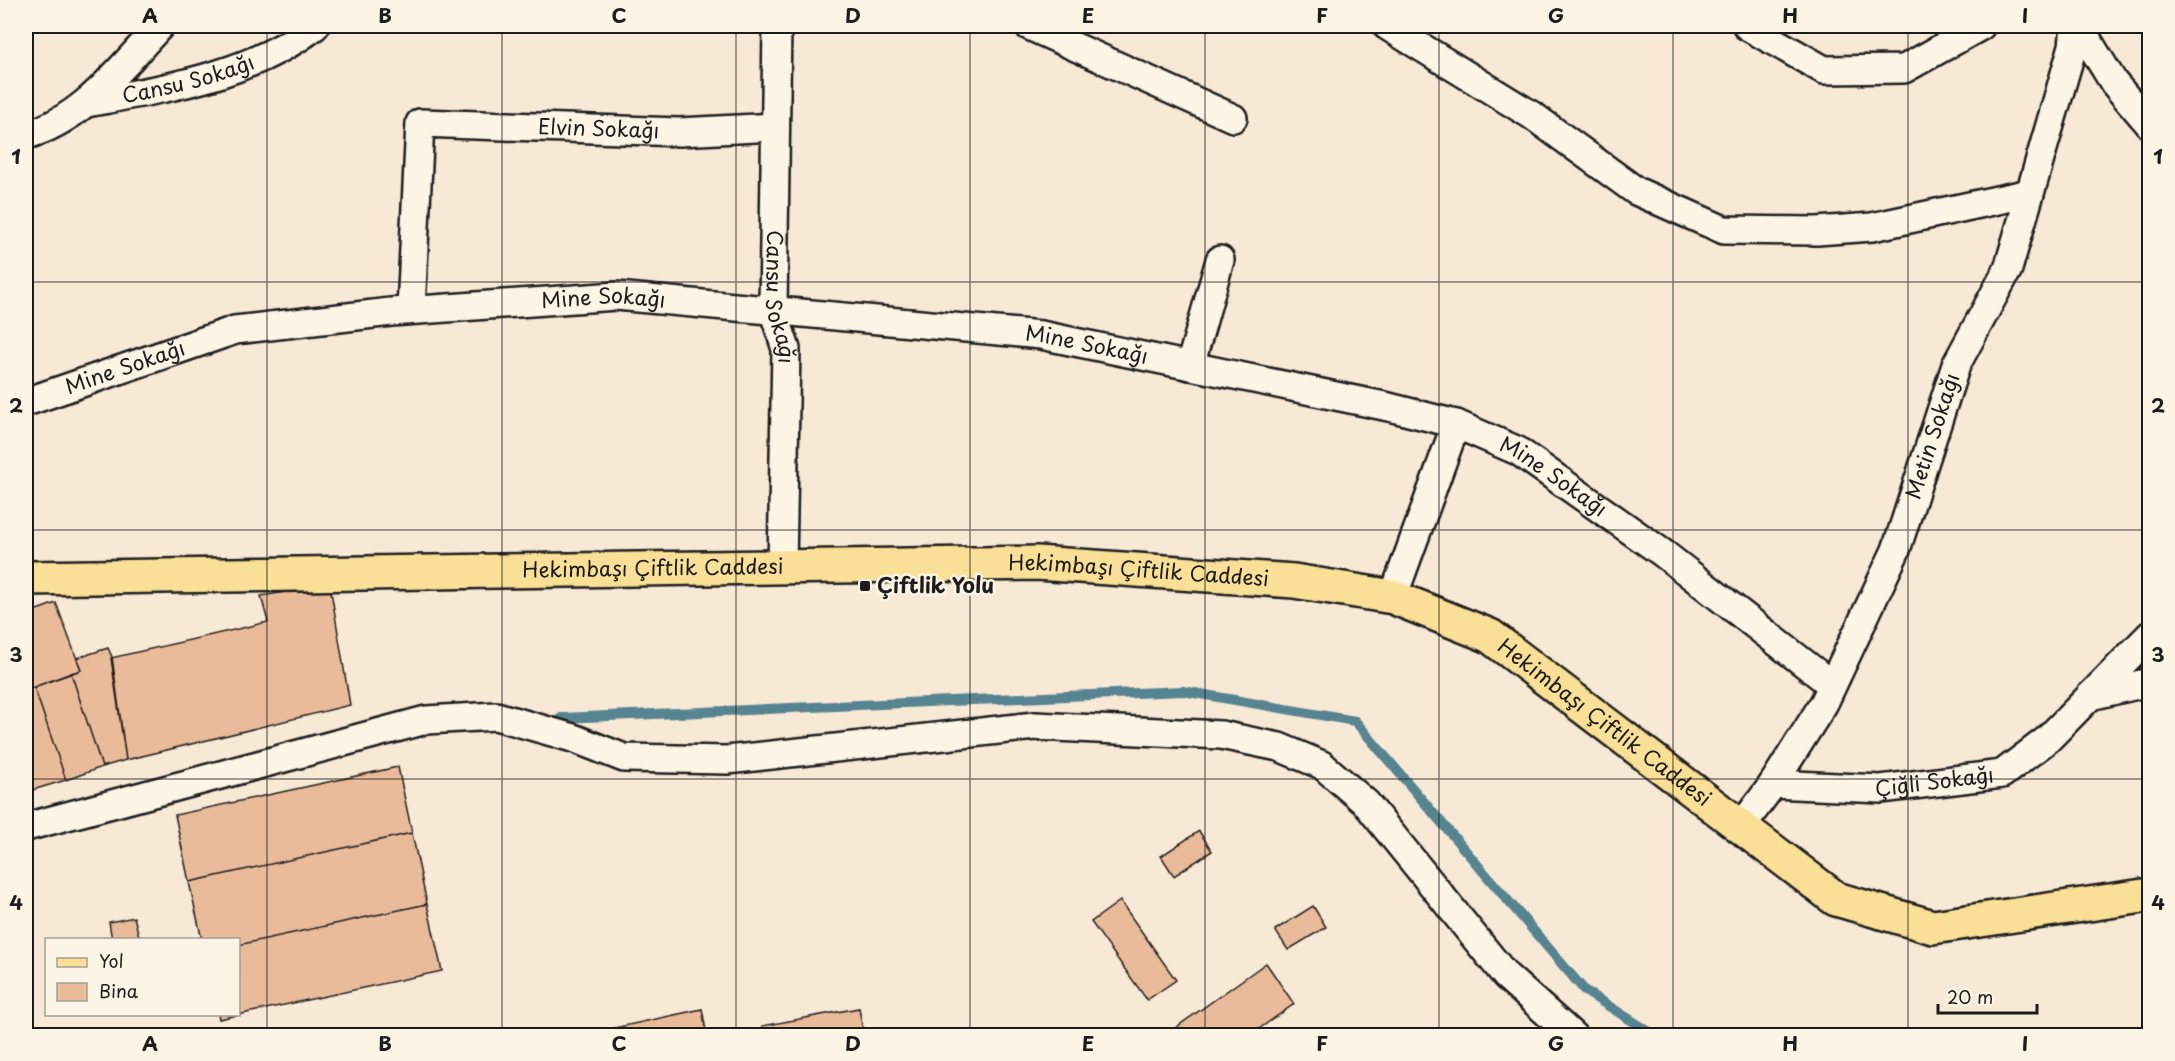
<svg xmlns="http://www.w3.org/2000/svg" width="2175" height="1061" viewBox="0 0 2175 1061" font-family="'Playpen Sans',sans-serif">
	<rect width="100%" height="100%" fill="#f8e9d6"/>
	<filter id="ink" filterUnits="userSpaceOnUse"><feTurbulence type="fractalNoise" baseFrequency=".0167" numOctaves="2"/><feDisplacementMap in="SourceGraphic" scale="12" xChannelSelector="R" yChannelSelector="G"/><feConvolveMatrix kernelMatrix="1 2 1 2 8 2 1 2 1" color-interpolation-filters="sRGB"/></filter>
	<g filter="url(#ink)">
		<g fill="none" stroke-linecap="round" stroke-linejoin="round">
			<!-- stream -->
			<path stroke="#578491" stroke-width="10" d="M 561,718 L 1183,691 L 1355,721 L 1585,991 L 1656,1036"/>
		</g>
		<!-- building -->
		<path fill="#eabb9a" stroke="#1c1c1c" stroke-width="1.5" d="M 330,585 L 350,705 L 126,760 L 111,658 L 268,622 L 261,596 Z
			M 56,603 L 81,670 L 26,690 L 26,614 Z
			M 108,648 L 112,657 L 126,760 L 102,767 L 71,673 L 81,670 L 77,658 Z
			M 71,673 L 102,767 L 66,780 L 34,687 Z
			M 34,687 L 66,780 L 26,792 L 26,690 Z
			M 398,767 L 412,833 L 189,882 L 175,815 Z
			M 1199,831 L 1212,851 L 1174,876 L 1161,856 Z
			M 412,833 L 427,904 L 238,945 L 238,940 L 202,940 L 189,882 Z
			M 1120,901 L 1176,980 L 1147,1000 L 1091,922 Z
			M 427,904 L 442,971 L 219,1019 L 218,1014 L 238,1014 L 238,945 Z
			M 1313,906 L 1326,927 L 1288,950 L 1275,930 Z
			M 134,917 L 140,940 L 112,940 L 109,922 Z
			M 1266,963 L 1294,1004 L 1249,1036 L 1164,1036 Z
			M 859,1008 L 864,1036 L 764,1036 L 762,1026 Z
			M 702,1009 L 707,1036 L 606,1036 L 605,1030 Z"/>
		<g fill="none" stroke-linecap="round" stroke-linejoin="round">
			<defs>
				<g id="minor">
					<path id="s1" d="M 777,26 L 773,310 L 786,349 L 782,567"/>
					<path d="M 1029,26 L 1233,118"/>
					<path d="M 1387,26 L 1533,116 L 1636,191 L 1724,230 L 1817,231 L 1872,227 L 2030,193"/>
					<path d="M 1747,26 L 1824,70 L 1904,69 L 1981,26"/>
					<path d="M 2079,26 L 2114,83 L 2150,125"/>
					<path id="s2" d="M 87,103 C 167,88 250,76 315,26"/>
					<path d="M 26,135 C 83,120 121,67 160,26"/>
					<path id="s3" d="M 411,310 L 420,123 L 679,132 L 775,127"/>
					<path d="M 1190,366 L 1220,260"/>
					<path id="s4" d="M 26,402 L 235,330 L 391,312 L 616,296 L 1041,335 L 1389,407 L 1456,424 L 1518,451 L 1664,554 L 1832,685"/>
					<path d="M 1393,597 L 1456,424"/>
					<path d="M 2090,696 L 2150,682"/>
					<path id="s5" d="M 1773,784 L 1881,789 L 2002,774 L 2048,739 L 2150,635"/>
					<path d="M 26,827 L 426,720 L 496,716 L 573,738 L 624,758 L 727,760 L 1035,726 L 1221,735 L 1279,747 L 1322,765 L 1366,803 L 1506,976 L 1573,1036"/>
					<path id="s6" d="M 1741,827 L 1773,784 L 1824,703 L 1896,550 L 1956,365 L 2008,269 L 2073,46 L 2075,26"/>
				</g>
				<g id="primary">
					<path id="s7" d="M 26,578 L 1037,563 L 1294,581 L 1393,597 L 1490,636 L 1836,899 L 1933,927 L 2150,895"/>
				</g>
			</defs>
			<!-- minor casing -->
			<use href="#minor" stroke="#1c1c1c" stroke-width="32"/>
			<!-- primary casing -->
			<use href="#primary" stroke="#1c1c1c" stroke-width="38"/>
			<!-- minor -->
			<use href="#minor" stroke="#fcf5e5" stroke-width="27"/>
			<!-- primary -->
			<use href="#primary" stroke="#fadf96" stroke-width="33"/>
		</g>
	</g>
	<!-- grid -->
	<path fill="none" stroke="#1c1c1c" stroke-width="1.5" stroke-opacity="0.55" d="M 267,26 L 267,1036M 502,26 L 502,1036M 736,26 L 736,1036M 970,26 L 970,1036M 1205,26 L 1205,1036M 1439,26 L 1439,1036M 1673,26 L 1673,1036M 1908,26 L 1908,1036M 26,282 L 2150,282M 26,530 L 2150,530M 26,779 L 2150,779"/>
	<!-- markers -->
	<rect fill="#1c1c1c" stroke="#fcf5e5" stroke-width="2" x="859" y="580" width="12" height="12" rx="3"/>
	<g text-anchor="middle" stroke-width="5" stroke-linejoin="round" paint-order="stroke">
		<!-- street labels -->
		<g font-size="21" fill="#1c1c1c" stroke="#fcf5e5">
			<text dy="7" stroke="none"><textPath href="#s2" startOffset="104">Cansu Sokağı</textPath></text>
			<text dy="7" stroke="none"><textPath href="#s3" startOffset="366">Elvin Sokağı</textPath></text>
			<text dy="7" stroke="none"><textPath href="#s1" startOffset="272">Cansu Sokağı</textPath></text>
			<text dy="7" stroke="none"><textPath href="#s4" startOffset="591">Mine Sokağı</textPath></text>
			<text dy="7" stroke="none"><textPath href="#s4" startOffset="1077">Mine Sokağı</textPath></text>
			<text dy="7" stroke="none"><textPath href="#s4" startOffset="105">Mine Sokağı</textPath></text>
			<text dy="7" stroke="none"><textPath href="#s6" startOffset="438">Metin Sokağı</textPath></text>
			<text dy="7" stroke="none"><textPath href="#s4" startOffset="1566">Mine Sokağı</textPath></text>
			<text dy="7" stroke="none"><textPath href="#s7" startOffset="627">Hekimbaşı Çiftlik Caddesi</textPath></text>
			<text dy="7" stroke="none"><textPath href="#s7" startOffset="1113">Hekimbaşı Çiftlik Caddesi</textPath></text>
			<text dy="7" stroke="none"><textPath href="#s7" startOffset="1617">Hekimbaşı Çiftlik Caddesi</textPath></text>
			<text dy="7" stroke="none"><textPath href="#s5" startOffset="162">Çiğli Sokağı</textPath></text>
		</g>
		<!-- poi labels -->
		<g font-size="21" font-weight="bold" fill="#1c1c1c" stroke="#fcf5e5" text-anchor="start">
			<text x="877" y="593">Çiftlik Yolu</text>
		</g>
	</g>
	<!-- margin -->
	<rect width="2175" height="1061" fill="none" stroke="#fcf5e5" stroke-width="66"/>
	<!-- legend -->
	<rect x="45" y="938" width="195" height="78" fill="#fcf5e5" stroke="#a29e95" stroke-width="1.5"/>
	<rect x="57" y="958" width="30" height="9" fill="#fadf96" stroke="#a29e95" stroke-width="1.5"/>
	<text x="99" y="968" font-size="18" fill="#1c1c1c">Yol</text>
	<rect x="57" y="983" width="30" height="18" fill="#eabb9a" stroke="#a29e95" stroke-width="1.5"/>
	<text x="99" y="998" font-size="18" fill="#1c1c1c">Bina</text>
	<!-- scale -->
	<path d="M1938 1004v9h99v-9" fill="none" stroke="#1c1c1c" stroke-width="3"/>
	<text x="1947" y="1004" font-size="18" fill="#1c1c1c" stroke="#fcf5e5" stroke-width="4.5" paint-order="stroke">20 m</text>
	<rect x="33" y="33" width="2109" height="995" fill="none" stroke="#1c1c1c" stroke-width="2"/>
	<g font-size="20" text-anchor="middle" font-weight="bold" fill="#1c1c1c">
		<text x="150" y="23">A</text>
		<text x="385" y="23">B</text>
		<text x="619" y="23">C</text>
		<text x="853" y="23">D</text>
		<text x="1088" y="23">E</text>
		<text x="1322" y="23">F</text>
		<text x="1556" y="23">G</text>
		<text x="1790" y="23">H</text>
		<text x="2025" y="23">I</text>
		<text x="16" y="164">1</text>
		<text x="2158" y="164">1</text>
		<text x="16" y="413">2</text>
		<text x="2158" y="413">2</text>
		<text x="16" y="662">3</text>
		<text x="2158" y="662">3</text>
		<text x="16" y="910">4</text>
		<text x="2158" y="910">4</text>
		<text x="150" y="1051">A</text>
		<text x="385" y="1051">B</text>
		<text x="619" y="1051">C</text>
		<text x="853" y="1051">D</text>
		<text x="1088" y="1051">E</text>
		<text x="1322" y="1051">F</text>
		<text x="1556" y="1051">G</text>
		<text x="1790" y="1051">H</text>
		<text x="2025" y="1051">I</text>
	</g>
</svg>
